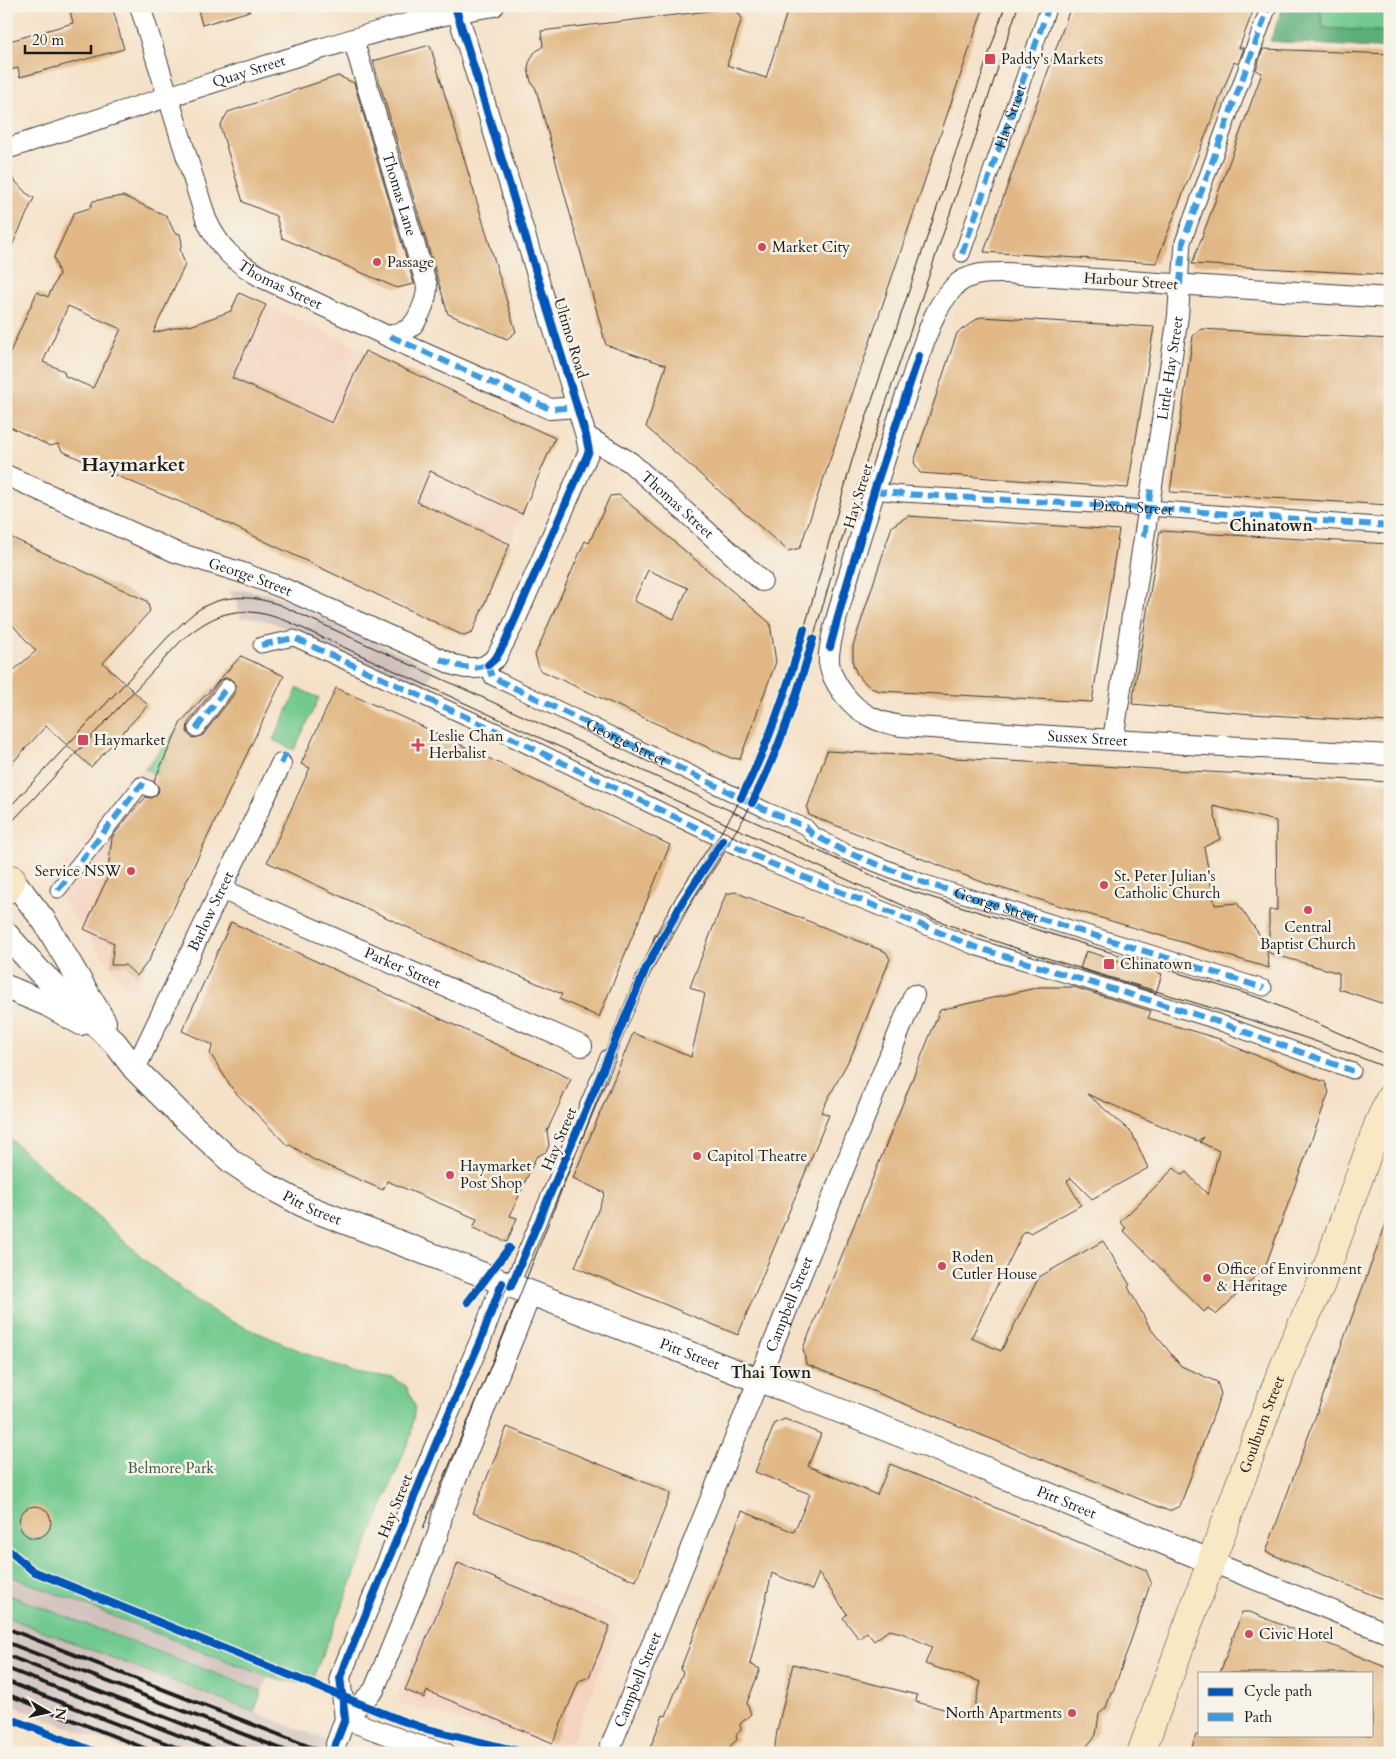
<svg xmlns="http://www.w3.org/2000/svg" width="1396" height="1759" viewBox="0 0 1396 1759" font-family="Cardo,serif">
	<rect width="100%" height="100%" fill="#f7f3e8"/>
	<filter id="ink" filterUnits="userSpaceOnUse"><feTurbulence type="fractalNoise" baseFrequency=".02" numOctaves="2"/><feDisplacementMap in="SourceGraphic" scale="10" xChannelSelector="R" yChannelSelector="G"/><feConvolveMatrix kernelMatrix="1 2 1 2 8 2 1 2 1" color-interpolation-filters="sRGB"/></filter>
	<filter id="wash" filterUnits="userSpaceOnUse"><feTurbulence type="fractalNoise" baseFrequency=".0096" numOctaves="4" result="noise"/><feDisplacementMap in="SourceGraphic" scale="20" xChannelSelector="R" yChannelSelector="G"/><feGaussianBlur stdDeviation="1.12" result="paint"/><feColorMatrix in="noise" values="0 0 0 0 0 0 0 0 0 0 0 0 0 0 0 0 0 1.4 0 .05"/><feComposite in="paint" operator="in"/></filter>
	<g filter="url(#wash)">
		<rect width="100%" height="100%" fill="#f5e1c8"/>
		<!-- built -->
		<path fill="#f4d3c0" d="M 266,305 L 555,438 L 472,633 L 464,636 L 197,509 L 232,378 Z
			M 241,656 L 284,676 L 137,987 L 127,988 L 50,885 L 54,867 Z
			M 456,1553 L 621,1618 L 573,1739 L 563,1746 L 402,1705 L 397,1696 Z"/>
		<!-- industrial -->
		<path fill="#d0c0bc" d="M 247,590 L 274,595 L 434,669 L 423,691 L 274,623 L 256,618 L 241,618 L 236,602 L 229,591 Z
			M 6,1574 L 268,1677 L 262,1691 L 6,1594 Z
			M 6,1617 L 254,1712 L 360,1753 L 135,1753 L 6,1703 Z"/>
		<!-- green -->
		<path fill="#71c98f" stroke="#467256" d="M 1320,6 L 1390,6 L 1390,32 L 1323,28 Z
			M 298,688 L 319,698 L 294,750 L 273,740 Z
			M 179,728 L 157,775 L 145,769 Z
			M 6,1135 L 152,1266 L 203,1305 L 226,1319 L 331,1364 L 356,1373 L 394,1379 L 406,1386 L 415,1406 L 411,1435 L 311,1683 L 282,1681 L 268,1677 L 6,1574 Z
			M 6,1594 L 262,1691 L 254,1712 L 6,1617 Z"/>
		<!-- forest -->
		<path fill="#5cad7a" stroke="#3c644b" d="M 1284,6 L 1320,6 L 1323,28 L 1390,32 L 1390,49 L 1270,41 Z"/>
		<g id="blocks">
			<!-- building -->
			<path fill="#e1b885" fill-rule="evenodd" d="M 69,6 L 112,6 L 124,49 L 20,77 L 18,68 L 6,71 L 6,42 L 73,23 Z
				M 197,6 L 249,6 L 250,11 L 202,25 Z
				M 789,6 L 984,6 L 800,548 L 788,551 L 646,427 L 666,365 L 606,345 L 536,89 L 531,82 L 528,69 L 529,63 L 534,53 L 543,46 L 541,31 L 734,8 L 742,18 L 727,65 L 766,78 Z
				M 1071,6 L 1255,6 L 1239,48 L 1244,48 L 1238,64 L 1234,62 L 1156,263 L 984,252 Z
				M 430,45 L 516,332 L 507,339 L 448,314 L 373,61 Z
				M 1263,49 L 1390,54 L 1390,275 L 1192,264 L 1262,73 L 1256,70 Z
				M 338,76 L 354,83 L 414,284 L 397,288 L 282,238 L 276,216 L 243,202 L 220,126 L 228,112 Z
				M 6,171 L 26,193 L 34,198 L 6,259 Z
				M 123,196 L 167,216 L 174,232 L 180,234 L 182,243 L 180,249 L 185,265 L 153,333 L 186,325 L 190,326 L 231,311 L 239,293 L 266,305 L 232,378 L 332,423 L 365,351 L 555,438 L 522,514 L 430,471 L 417,502 L 510,544 L 472,633 L 464,636 L 197,509 L 122,478 L 62,451 L 58,444 L 50,446 L 6,425 L 6,361 L 37,292 L 48,297 L 59,274 L 54,257 L 74,213 L 90,208 L 93,201 ZM 68,306 L 121,329 L 93,388 L 65,376 L 64,371 L 43,362 Z
				M 980,317 L 1154,327 L 1128,488 L 920,473 L 914,462 L 957,333 Z
				M 1201,329 L 1390,339 L 1390,505 L 1170,492 L 1193,336 Z
				M 619,495 L 770,623 L 776,662 L 740,759 L 731,758 L 540,670 L 535,655 L 585,541 L 589,543 L 610,496 ZM 648,570 L 688,588 L 674,619 L 634,601 Z
				M 908,516 L 1119,530 L 1092,702 L 880,691 L 871,688 L 864,682 L 857,674 L 853,664 L 853,646 L 892,526 Z
				M 1160,531 L 1390,544 L 1390,722 L 1252,714 L 1132,704 Z
				M 6,535 L 147,601 L 150,611 L 103,663 L 148,705 L 91,767 L 46,726 L 6,770 L 6,677 L 36,651 L 6,618 Z
				M 241,656 L 284,676 L 149,960 L 137,976 L 125,965 L 111,965 L 114,943 L 84,929 L 107,879 L 112,837 L 132,812 L 146,797 L 151,798 L 158,793 L 159,788 L 154,781 L 181,722 ZM 224,678 L 229,678 L 235,683 L 236,688 L 235,693 L 203,735 L 195,738 L 191,737 L 187,732 L 188,723 L 219,681 Z
				M 336,688 L 415,723 L 670,845 L 599,1017 L 559,999 L 562,994 L 481,959 L 480,961 L 267,862 L 310,768 L 301,764 Z
				M 827,751 L 1390,782 L 1390,1006 L 1339,989 L 1339,973 L 1269,953 L 1269,910 L 1277,910 L 1276,821 L 1213,806 L 1220,839 L 1204,847 L 1215,905 L 1237,903 L 1266,944 L 1269,968 L 987,884 L 809,815 L 807,808 Z
				M 735,892 L 886,952 L 890,959 L 853,1052 L 821,1112 L 829,1115 L 738,1335 L 575,1267 L 605,1193 L 573,1178 L 633,1033 L 691,1057 L 705,994 L 690,987 L 726,894 Z
				M 231,922 L 571,1079 L 547,1131 L 549,1145 L 548,1148 L 546,1152 L 536,1157 L 510,1216 L 517,1218 L 507,1242 L 473,1228 L 477,1219 L 387,1181 L 383,1190 L 314,1160 L 290,1145 L 288,1146 L 233,1090 L 210,1053 L 213,1045 L 182,1031 Z
				M 1086,951 L 1162,974 L 1156,993 L 1080,969 Z
				M 1040,987 L 1073,987 L 1151,1011 L 1148,1018 L 1223,1040 L 1230,1045 L 1325,1082 L 1329,1092 L 1265,1267 L 1216,1315 L 1208,1308 L 1204,1312 L 1123,1230 L 1126,1228 L 1120,1222 L 1174,1168 L 1182,1175 L 1186,1172 L 1208,1195 L 1219,1151 L 1200,1142 L 1204,1137 L 1197,1141 L 1087,1094 L 1132,1133 L 1148,1168 L 1092,1199 L 1071,1178 L 1067,1181 L 1081,1205 L 1030,1233 L 1024,1231 L 971,1338 L 1001,1351 L 1039,1277 L 1103,1241 L 1130,1285 L 1128,1287 L 1150,1328 L 1181,1366 L 1217,1382 L 1221,1394 L 1180,1506 L 1169,1511 L 806,1364 L 803,1348 L 830,1285 L 940,1010 Z
				M 1388,1218 L 1390,1219 L 1390,1602 L 1266,1552 Z
				M 785,1419 L 821,1434 L 808,1466 L 877,1495 L 890,1464 L 1146,1570 L 1151,1582 L 1113,1692 L 1111,1692 L 1106,1708 L 1099,1714 L 1096,1735 L 1087,1746 L 1089,1753 L 774,1753 L 777,1731 L 793,1664 L 917,1695 L 916,1702 L 972,1716 L 981,1682 L 925,1664 L 932,1647 L 902,1633 L 889,1630 L 874,1641 L 867,1632 L 859,1639 L 843,1618 L 847,1614 L 819,1573 L 812,1590 L 772,1573 L 750,1664 L 760,1669 L 747,1703 L 751,1714 L 740,1724 L 741,1730 L 736,1735 L 737,1740 L 731,1745 L 728,1753 L 648,1753 L 663,1715 L 666,1716 L 683,1672 L 680,1670 L 742,1511 L 794,1532 L 810,1494 L 755,1472 L 775,1423 Z
				M 507,1427 L 671,1493 L 636,1581 L 473,1513 Z
				M19 1522a16 16 0 1 1 32 0a16 16 0 1 1-32 0Z
				M 458,1563 L 610,1626 L 589,1677 L 579,1681 L 553,1743 L 427,1691 L 424,1698 L 405,1690 Z
				M 1242,1612 L 1250,1612 L 1390,1669 L 1390,1753 L 1190,1753 L 1196,1735 L 1372,1735 L 1372,1673 L 1220,1673 Z"/>
		</g>
	</g>
	<g filter="url(#ink)">
		<use href="#blocks" fill-opacity="0" stroke="#3d3a36" stroke-width="1"/>
		<g fill="none" stroke-linecap="round" stroke-linejoin="round">
			<defs>
				<g id="pedestrian">
					<path id="s1" d="M 962,254 L 1049,6"/>
					<path d="M 1180,285 L 1183,242 L 1269,6"/>
					<path id="s2" d="M 874,491 L 903,494 L 1148,508 L 1390,526"/>
					<path d="M 261,645 L 294,638 L 501,733 L 770,863 L 975,947 L 1207,1018 L 1353,1071"/>
					<path id="s3" d="M 488,665 L 492,677 L 766,810 L 806,827 L 812,834 L 846,852 L 922,882 L 1264,988"/>
					<path d="M 196,729 L 227,687"/>
					<path d="M 58,890 L 141,785 L 150,789"/>
					<path d="M 661,941 L 683,901 L 723,840"/>
					<path d="M 511,1286 L 608,1057"/>
				</g>
				<g id="minor">
					<path id="s4" d="M 140,6 L 206,219 C 219,248 234,261 261,277 L 415,349 L 550,409 L 577,407"/>
					<path id="s5" d="M 353,39 L 427,286 C 427,299 418,325 405,331 C 400,333 394,334 390,336"/>
					<path id="s6" d="M 6,149 C 98,119 189,90 281,61 C 351,40 421,16 494,6"/>
					<path id="s7" d="M 1390,298 L 1007,273 C 988,273 968,272 954,287 C 946,296 938,307 933,319 C 922,345 914,373 904,401 C 884,461 865,521 847,581 C 842,601 827,644 829,663 C 832,683 851,707 869,716 C 879,722 890,724 901,726 L 1113,740 L 1390,755"/>
					<path id="s8" d="M 586,436 L 630,462 L 762,581"/>
					<path id="s9" d="M 6,475 L 175,552 L 243,573 L 283,588 L 454,665 L 466,668 L 477,668 L 485,666 L 496,658 L 514,623 L 589,451 L 586,436 L 457,11"/>
					<path id="s10" d="M 1113,740 L 1178,316 L 1180,285"/>
					<path id="s11" d="M 221,889 L 582,1046"/>
					<path id="s12" d="M 135,1069 L 281,764"/>
					<path d="M 1212,1562 L 1390,1634"/>
					<path d="M 345,1719 L 340,1677 L 440,1434 L 481,1339 L 502,1283"/>
					<path d="M 345,1719 L 413,1744 L 445,1753"/>
					<path d="M 336,1744 L 345,1719 L 374,1690 L 438,1534 L 443,1512 L 531,1294"/>
					<path id="s13" d="M 608,1753 L 914,995"/>
				</g>
				<g id="tertiary">
					<path d="M 455,6 L 457,11"/>
					<path d="M 12,879 L 45,922 L 104,1022"/>
					<path id="s14" d="M 6,934 L 39,971 L 115,1043 L 135,1069 L 183,1117 L 232,1162 L 270,1187 L 309,1208 L 758,1380 L 787,1390 L 942,1451 L 1212,1562"/>
					<path d="M 6,987 L 47,1004 L 81,1023"/>
				</g>
				<g id="secondary">
					<path d="M 6,890 L 12,879"/>
					<path id="s15" d="M 1141,1753 L 1269,1404 L 1293,1344 L 1321,1284 L 1379,1122 L 1390,1098"/>
				</g>
			</defs>
			<!-- pedestrian casing -->
			<use href="#pedestrian" stroke="#3d3a36" stroke-width="17"/>
			<!-- minor casing -->
			<use href="#minor" stroke="#3d3a36" stroke-width="22"/>
			<!-- tertiary casing -->
			<use href="#tertiary" stroke="#3d3a36" stroke-width="26"/>
			<!-- secondary casing -->
			<use href="#secondary" stroke="#3d3a36" stroke-width="29"/>
			<!-- pedestrian -->
			<use href="#pedestrian" stroke="#fff" stroke-width="15"/>
			<!-- minor -->
			<use href="#minor" stroke="#fff" stroke-width="20"/>
			<!-- tertiary -->
			<use href="#tertiary" stroke="#fff" stroke-width="24"/>
			<!-- secondary -->
			<use href="#secondary" stroke="#f8e8c3" stroke-width="28"/>
			<!-- tram -->
			<path stroke="#1c1c1c" stroke-width="1" d="M 6,811 L 168,637 C 177,629 185,620 194,613 C 220,593 251,595 280,605 L 882,880 L 904,889 L 1263,999 L 1390,1056
				M 6,828 L 181,641 C 218,609 243,604 289,622 L 926,916 C 1078,975 1238,1008 1390,1069
				M 481,1339 L 492,1321 L 508,1285 L 636,977 L 655,938 L 733,813 L 752,777 L 774,725 L 792,672 L 853,457 L 1005,6
				M 423,1528 L 508,1325 L 613,1060 L 649,976 L 679,920 L 744,818 L 770,768 L 801,681 L 854,498 L 967,163 L 1018,6"/>
			<!-- rail -->
			<path stroke="#1c1c1c" stroke-width="4" d="M 6,1628 L 326,1753
				M 6,1642 L 292,1753
				M 6,1655 L 257,1753
				M 6,1668 L 224,1753
				M 6,1681 L 191,1753
				M 6,1694 L 157,1753"/>
			<!-- quiet -->
			<path stroke="#3c9bdf" stroke-width="6" stroke-dasharray="12 6" stroke-linecap="butt" d="M 962,254 L 1049,6
				M 1180,285 L 1183,242 L 1269,6
				M 390,336 L 550,409 L 577,407
				M 874,491 L 903,494 L 1148,508 L 1390,526
				M 1144,537 L 1151,488
				M 261,645 L 294,638 L 501,733 L 770,863 L 975,947 L 1207,1018 L 1353,1071
				M 440,659 C 457,666 474,673 492,662
				M 488,665 L 492,677 L 766,810 L 806,827 L 812,834 L 846,852 L 922,882 L 1264,988
				M 196,729 L 227,687
				M 281,764 L 286,753
				M 58,890 L 141,785 L 150,789"/>
			<defs>
				<path id="cycleway" d="M 455,6 L 586,436 L 589,451 L 504,644 L 496,658 L 488,665
					M 830,647 L 842,602 L 874,491 L 919,356
					M 741,798 C 769,744 788,687 804,629
					M 752,803 C 779,751 797,696 813,639
					M 511,1286 L 647,966 L 683,901 L 723,840
					M 468,1302 L 509,1248
					M 6,1548 L 33,1571 L 400,1720 L 427,1729 L 526,1753
					M 6,1717 L 98,1753
					M 332,1753 L 345,1719 L 340,1677 L 440,1434 L 481,1339 L 502,1283"/>
			</defs>
			<!-- cycleway casing -->
			<use href="#cycleway" stroke="#f7f3e8" stroke-width="11"/>
			<!-- cycleway -->
			<use href="#cycleway" stroke="#0057b8" stroke-width="8"/>
		</g>
	</g>
	<!-- markers -->
	<g fill="#d1495b" stroke="#f7f3e8" stroke-width="2">
		<rect x="984" y="53" width="12" height="12" rx="2.5"/>
		<circle cx="762" cy="247" r="5"/>
		<circle cx="377" cy="262" r="5"/>
		<rect x="77" y="734" width="12" height="12" rx="2.5"/>
		<path d="M415.5 737.5h5v5h5v5h-5v5h-5v-5h-5v-5h5z"/>
		<circle cx="131" cy="871" r="5"/>
		<circle cx="1104" cy="885" r="5"/>
		<circle cx="1308" cy="910" r="5"/>
		<rect x="1103" y="958" width="12" height="12" rx="2.5"/>
		<circle cx="697" cy="1156" r="5"/>
		<circle cx="450" cy="1175" r="5"/>
		<circle cx="942" cy="1266" r="5"/>
		<circle cx="1207" cy="1278" r="5"/>
		<circle cx="1249" cy="1634" r="5"/>
		<circle cx="1072" cy="1713" r="5"/>
	</g>
	<g text-anchor="middle" stroke-width="5" stroke-linejoin="round" paint-order="stroke">
		<!-- poi labels -->
		<g font-size="15" fill="#1c1c1c" stroke="#f7f3e8" text-anchor="start">
			<text x="1001" y="64">Paddy's Markets</text>
			<text x="772" y="252">Market City</text>
			<text x="387" y="267">Passage</text>
			<text x="429" y="741">Leslie Chan<tspan x="429" dy="17">Herbalist</tspan></text>
			<text x="94" y="745">Haymarket</text>
			<text x="121" y="876" text-anchor="end">Service NSW</text>
			<text x="1114" y="881">St. Peter Julian's<tspan x="1114" dy="17">Catholic Church</tspan></text>
			<text x="1308" y="932" text-anchor="middle">Central<tspan x="1308" dy="17">Baptist Church</tspan></text>
			<text x="1120" y="969">Chinatown</text>
			<text x="707" y="1161">Capitol Theatre</text>
			<text x="460" y="1171">Haymarket<tspan x="460" dy="17">Post Shop</tspan></text>
			<text x="952" y="1262">Roden<tspan x="952" dy="17">Cutler House</tspan></text>
			<text x="1217" y="1274">Office of Environment<tspan x="1217" dy="17">&amp; Heritage</tspan></text>
			<text x="1259" y="1639">Civic Hotel</text>
			<text x="1062" y="1718" text-anchor="end">North Apartments</text>
		</g>
		<!-- street labels -->
		<g font-size="15" fill="#1c1c1c" stroke="#f7f3e8">
			<text dy="5" stroke="none"><textPath href="#s6" startOffset="255">Quay Street</textPath></text>
			<text dy="5" stroke="none"><textPath href="#s1" startOffset="146">Hay Street</textPath></text>
			<text dy="5" stroke="none"><textPath href="#s5" startOffset="162">Thomas Lane</textPath></text>
			<text transform="translate(1131 281) rotate(4)" y="5">Harbour Street</text>
			<text dy="5" stroke="none"><textPath href="#s4" startOffset="325">Thomas Street</textPath></text>
			<text transform="translate(571 338) rotate(73)" y="5">Ultimo Road</text>
			<text dy="5" stroke="none"><textPath href="#s10" startOffset="376">Little Hay Street</textPath></text>
			<text transform="translate(858 496) rotate(-73)" y="5">Hay Street</text>
			<text dy="5" stroke="none"><textPath href="#s8" startOffset="115">Thomas Street</textPath></text>
			<text dy="5" stroke="none"><textPath href="#s2" startOffset="259">Dixon Street</textPath></text>
			<text dy="5" stroke="none"><textPath href="#s9" startOffset="265">George Street</textPath></text>
			<text dy="5" stroke="none"><textPath href="#s7" startOffset="1128">Sussex Street</textPath></text>
			<text dy="5" stroke="none"><textPath href="#s3" startOffset="162">George Street</textPath></text>
			<text dy="5" stroke="none"><textPath href="#s3" startOffset="568">George Street</textPath></text>
			<text dy="5" stroke="none"><textPath href="#s12" startOffset="175">Barlow Street</textPath></text>
			<text dy="5" stroke="none"><textPath href="#s11" startOffset="198">Parker Street</textPath></text>
			<text transform="translate(559 1139) rotate(-67)" y="5">Hay Street</text>
			<text dy="5" stroke="none"><textPath href="#s14" startOffset="414">Pitt Street</textPath></text>
			<text dy="5" stroke="none"><textPath href="#s13" startOffset="484">Campbell Street</textPath></text>
			<text dy="5" stroke="none"><textPath href="#s14" startOffset="819">Pitt Street</textPath></text>
			<text dy="5" stroke="none"><textPath href="#s15" startOffset="350">Goulburn Street</textPath></text>
			<text dy="5" stroke="none"><textPath href="#s14" startOffset="1224">Pitt Street</textPath></text>
			<text transform="translate(395 1506) rotate(-68)" y="5">Hay Street</text>
			<text dy="5" stroke="none"><textPath href="#s13" startOffset="79">Campbell Street</textPath></text>
		</g>
		<!-- park labels -->
		<g font-size="15" fill="#3a5944" stroke="#f7f3e8">
			<text x="171" y="1473">Belmore Park</text>
		</g>
		<!-- neighbourhood labels -->
		<g font-size="16" font-weight="bold" fill="#1c1c1c" stroke="#f7f3e8">
			<text x="1271" y="531">Chinatown</text>
			<text x="771" y="1378">Thai Town</text>
		</g>
		<!-- district labels -->
		<g font-size="20" font-weight="bold" fill="#1c1c1c" stroke="#f7f3e8">
			<text x="133" y="471">Haymarket</text>
		</g>
	</g>
	<!-- margin -->
	<rect width="1396" height="1759" fill="none" stroke="#f7f3e8" stroke-width="25"/>
	<!-- legend -->
	<rect x="1198" y="1672" width="175" height="65" fill="#f7f3e8" stroke="#9f9d96"/>
	<rect x="1208" y="1688" width="25" height="8" fill="#0057b8" stroke="#9f9d96"/>
	<text x="1244" y="1696" font-size="15" fill="#1c1c1c">Cycle path</text>
	<rect x="1208" y="1713" width="25" height="8" fill="#3c9bdf" stroke="#9f9d96"/>
	<text x="1244" y="1722" font-size="15" fill="#1c1c1c">Path</text>
	<!-- north arrow -->
	<g transform="translate(48 1712) rotate(99)" stroke="#f7f3e8" stroke-width="4" paint-order="stroke">
	<path d="M0-4L9 19L0 12L-9 19Z" fill="#1c1c1c"/>
	<text y="-8" font-size="14" font-weight="bold" text-anchor="middle" fill="#1c1c1c">N</text>
	</g>
	<!-- scale -->
	<path d="M25 45v8h66v-8" fill="none" stroke="#1c1c1c" stroke-width="2.5"/>
	<text x="32" y="45" font-size="15" fill="#1c1c1c" stroke="#f7f3e8" stroke-width="4" paint-order="stroke">20 m</text>
</svg>
